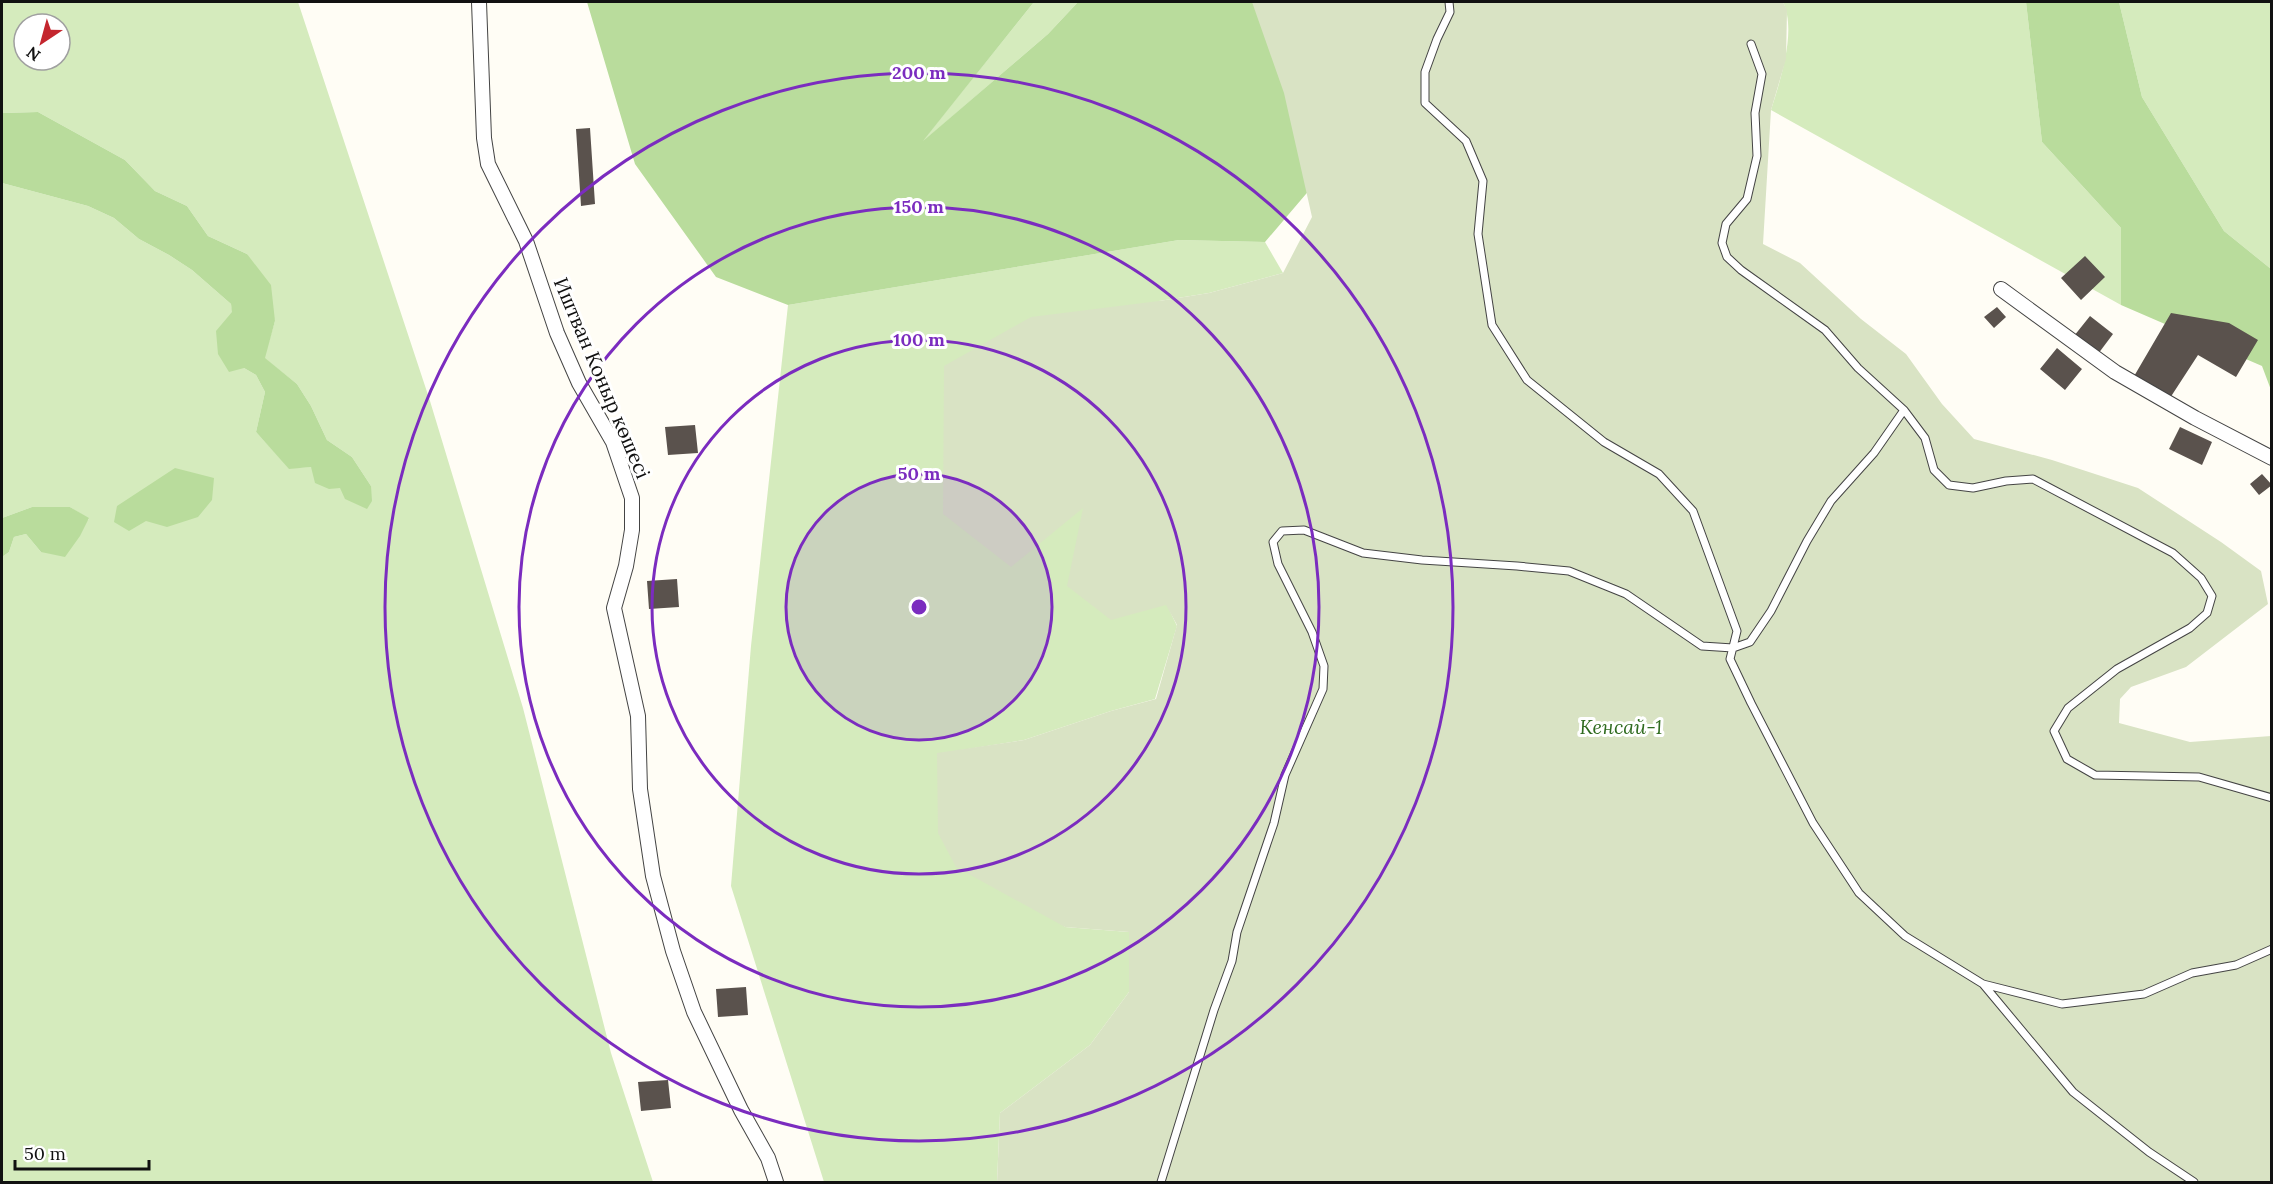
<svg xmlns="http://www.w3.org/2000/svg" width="2273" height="1184" viewBox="0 0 2273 1184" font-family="Lora,serif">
	<rect width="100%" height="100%" fill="#fffdf5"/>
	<!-- green -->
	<path fill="#d5ebbd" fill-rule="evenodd" d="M 2,2 L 298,2 L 430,401 L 523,708 L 611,1053 L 653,1182 L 2,1182 L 2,557 L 9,552 L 14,537 L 26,534 L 41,552 L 89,519 L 70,507 L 32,507 L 2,518 L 2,183 L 88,206 L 114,218 L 139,239 L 169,255 L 192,270 L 231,304 L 244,368 L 256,375 L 265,392 L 256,432 L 289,468 L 311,467 L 340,488 L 371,486 L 352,457 L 327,440 L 311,406 L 297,384 L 264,358 L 275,321 L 247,254 L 208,236 L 187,206 L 155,191 L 125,160 L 38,112 L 2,113 ZM 24,24 L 60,24 L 60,60 L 24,60 Z
		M 1034,2 L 1078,2 L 1048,34 L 920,144 Z
		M 1783,2 L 2026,2 L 2042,142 L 2121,228 L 2121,305 L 1771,110 C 1780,81 1797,31 1783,2 Z
		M 2119,2 L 2271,2 L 2271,269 L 2224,231 L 2142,97 Z
		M 1179,240 L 1265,242 L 1283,273 L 1209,293 L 1159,301 L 1083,507 L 1167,605 L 1177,626 L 1155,699 L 1111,711 L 1024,740 L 937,754 L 1065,927 L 1129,932 L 1129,992 L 1090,1045 L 1000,1113 L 997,1182 L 824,1182 L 731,886 L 751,646 L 788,305 Z"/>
	<!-- forest -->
	<path fill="#b9dc9c" d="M 587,2 L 1034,2 L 923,141 L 1048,34 L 1078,2 L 1283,2 L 1323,174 L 1265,242 L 1179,240 L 788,305 L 716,277 L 635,164 Z
		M 2026,2 L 2119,2 L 2142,97 L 2224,231 L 2271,269 L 2271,390 L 2262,366 L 2121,305 L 2121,228 L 2042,142 Z
		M 38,112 L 125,160 L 155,191 L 187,206 L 208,236 L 247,254 L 271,285 L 275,321 L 265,358 L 297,384 L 311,406 L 327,440 L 352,457 L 371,486 L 372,501 L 367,509 L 345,499 L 340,488 L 329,489 L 315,483 L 311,467 L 289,469 L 256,432 L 265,392 L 256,375 L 244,368 L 229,372 L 218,354 L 216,331 L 232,312 L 231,304 L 192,270 L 169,255 L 139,239 L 114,218 L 88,206 L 2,183 L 2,113 Z
		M 175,468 L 214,478 L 212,500 L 198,517 L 167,527 L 146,521 L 129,531 L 114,522 L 117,506 Z
		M 32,507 L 70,507 L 89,518 L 80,536 L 65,557 L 41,552 L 26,534 L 14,537 L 9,552 L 2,557 L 2,518 Z"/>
	<!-- cemetery -->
	<path fill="#d9e3c4" d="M 1252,2 L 1783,2 L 1787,10 L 1786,59 L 1771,110 L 1763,244 L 1800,263 L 1861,319 L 1906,354 L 1942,404 L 1974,439 L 2052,460 L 2138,488 L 2221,542 L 2261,571 L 2268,604 L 2186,667 L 2131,687 L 2120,699 L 2119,723 L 2190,742 L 2271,736 L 2271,1182 L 997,1182 L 1000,1113 L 1090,1045 L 1129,992 L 1129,932 L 1065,927 L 956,867 L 938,833 L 937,753 L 1024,740 L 1111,711 L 1156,699 L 1177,625 L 1166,605 L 1111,620 L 1067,586 L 1083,508 L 1011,567 L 943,514 L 944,366 L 1031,317 L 1159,301 L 1209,293 L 1283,273 L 1312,217 L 1284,93 Z"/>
	<!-- building -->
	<path fill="#5a524d" d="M 590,128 L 595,204 L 581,206 L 576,129 Z
		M 2085,256 L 2105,277 L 2081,300 L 2061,278 Z
		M 1997,307 L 2006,317 L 1994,328 L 1984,317 Z
		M 2171,313 L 2229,323 L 2258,340 L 2236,377 L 2198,355 L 2170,398 L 2133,378 Z
		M 2090,316 L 2113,334 L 2098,354 L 2074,336 Z
		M 2057,348 L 2082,369 L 2065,390 L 2040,369 Z
		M 695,425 L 698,453 L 668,455 L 665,427 Z
		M 2180,427 L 2212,442 L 2202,465 L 2169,449 Z
		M 2262,474 L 2272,485 L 2259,495 L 2250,484 Z
		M 677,579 L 679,607 L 649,609 L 647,581 Z
		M 746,987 L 748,1015 L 718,1017 L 716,989 Z
		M 668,1080 L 671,1108 L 641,1111 L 638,1082 Z"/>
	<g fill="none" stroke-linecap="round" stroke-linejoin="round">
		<defs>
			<path id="service" d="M 1449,2 L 1450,12 L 1437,39 L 1425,72 L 1425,103 L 1466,141 L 1483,181 L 1478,234 L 1492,325 L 1527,380 L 1604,442 L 1659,474 L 1693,511 L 1737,631 L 1730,659 L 1751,703 L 1813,823 L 1859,893 L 1905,936 L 1983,984 L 2062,1004 L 2144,994 L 2192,973 L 2236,965 L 2272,949
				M 1751,44 L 1762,74 L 1755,113 L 1757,156 L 1747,199 L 1726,224 L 1722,243 L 1727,257 L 1741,270 L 1825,330 L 1858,368 L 1904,410 L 1925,438 L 1934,470 L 1949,485 L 1973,488 L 2006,481 L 2033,479 L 2173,553 L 2201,578 L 2212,596 L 2207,613 L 2190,628 L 2117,669 L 2068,708 L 2054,731 L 2067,759 L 2095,775 L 2199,777 L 2272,798
				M 1983,984 L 2073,1092 L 2149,1152 L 2194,1182
				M 1161,1182 L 1214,1010 L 1232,961 L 1237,932 L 1274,823 L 1285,775 L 1323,689 L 1324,666 L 1312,632 L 1278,564 L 1273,542 L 1282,531 L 1304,530 L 1363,553 L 1422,560 L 1517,566 L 1569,571 L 1626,594 L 1702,646 L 1733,648 L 1750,642 L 1771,611 L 1807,541 L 1831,501 L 1874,453 L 1904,410"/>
			<path id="minor" d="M 479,2 L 484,138 L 488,164 L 526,241 L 557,333 L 579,383 L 613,442 L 632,498 L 632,530 L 626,566 L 614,608 L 638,716 L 640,789 L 653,876 L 673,951 L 694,1012 L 741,1110 L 768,1158 L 776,1182
				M 2001,289 L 2115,372 L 2195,418 L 2272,458"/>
		</defs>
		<!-- service casing -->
		<use href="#service" stroke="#444" stroke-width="9"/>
		<!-- minor casing -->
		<use href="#minor" stroke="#444" stroke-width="16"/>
		<!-- service -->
		<use href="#service" stroke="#fff" stroke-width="7"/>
		<!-- minor -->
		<use href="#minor" stroke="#fff" stroke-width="14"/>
	</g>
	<!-- distance rings -->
	<circle cx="919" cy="607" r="133" fill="#7b2cbf" fill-opacity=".12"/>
	<g fill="none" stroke="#7b2cbf" stroke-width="3">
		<circle cx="919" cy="607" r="133"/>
		<circle cx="919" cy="607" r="267"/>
		<circle cx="919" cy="607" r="400"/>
		<circle cx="919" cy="607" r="534"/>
	</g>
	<g text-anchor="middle" stroke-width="6" stroke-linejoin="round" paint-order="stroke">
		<!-- street labels -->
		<g font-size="20" fill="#111" stroke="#fff">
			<text transform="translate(602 378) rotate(67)" y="7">Иштван Коныр көшесі</text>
		</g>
		<!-- park labels -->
		<g font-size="20" font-style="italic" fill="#2f6b1f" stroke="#fff">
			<text x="1621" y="734">Кенсай-1</text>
		</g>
	</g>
	<circle cx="919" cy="607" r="9" fill="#7b2cbf" stroke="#fff" stroke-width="3"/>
	<g font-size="18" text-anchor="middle" font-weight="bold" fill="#7b2cbf" stroke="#fff" stroke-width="6" stroke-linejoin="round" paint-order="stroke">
		<text x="919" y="79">200 m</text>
		<text x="919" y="213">150 m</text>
		<text x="919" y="346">100 m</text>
		<text x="919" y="480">50 m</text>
	</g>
	<!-- border -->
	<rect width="2273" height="1184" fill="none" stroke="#111111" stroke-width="6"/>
	<!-- north arrow -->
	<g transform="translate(42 42) rotate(216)"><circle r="28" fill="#ffffff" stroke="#a0a0a0" stroke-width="1.5"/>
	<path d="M0-4.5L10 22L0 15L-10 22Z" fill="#c4262e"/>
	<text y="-9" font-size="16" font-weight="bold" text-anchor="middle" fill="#111111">N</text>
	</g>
	<!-- scale -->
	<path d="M15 1160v9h134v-9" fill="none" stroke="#111111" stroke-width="3"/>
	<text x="24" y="1160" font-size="18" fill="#111111" stroke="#ffffff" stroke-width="4.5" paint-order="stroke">50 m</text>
</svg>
